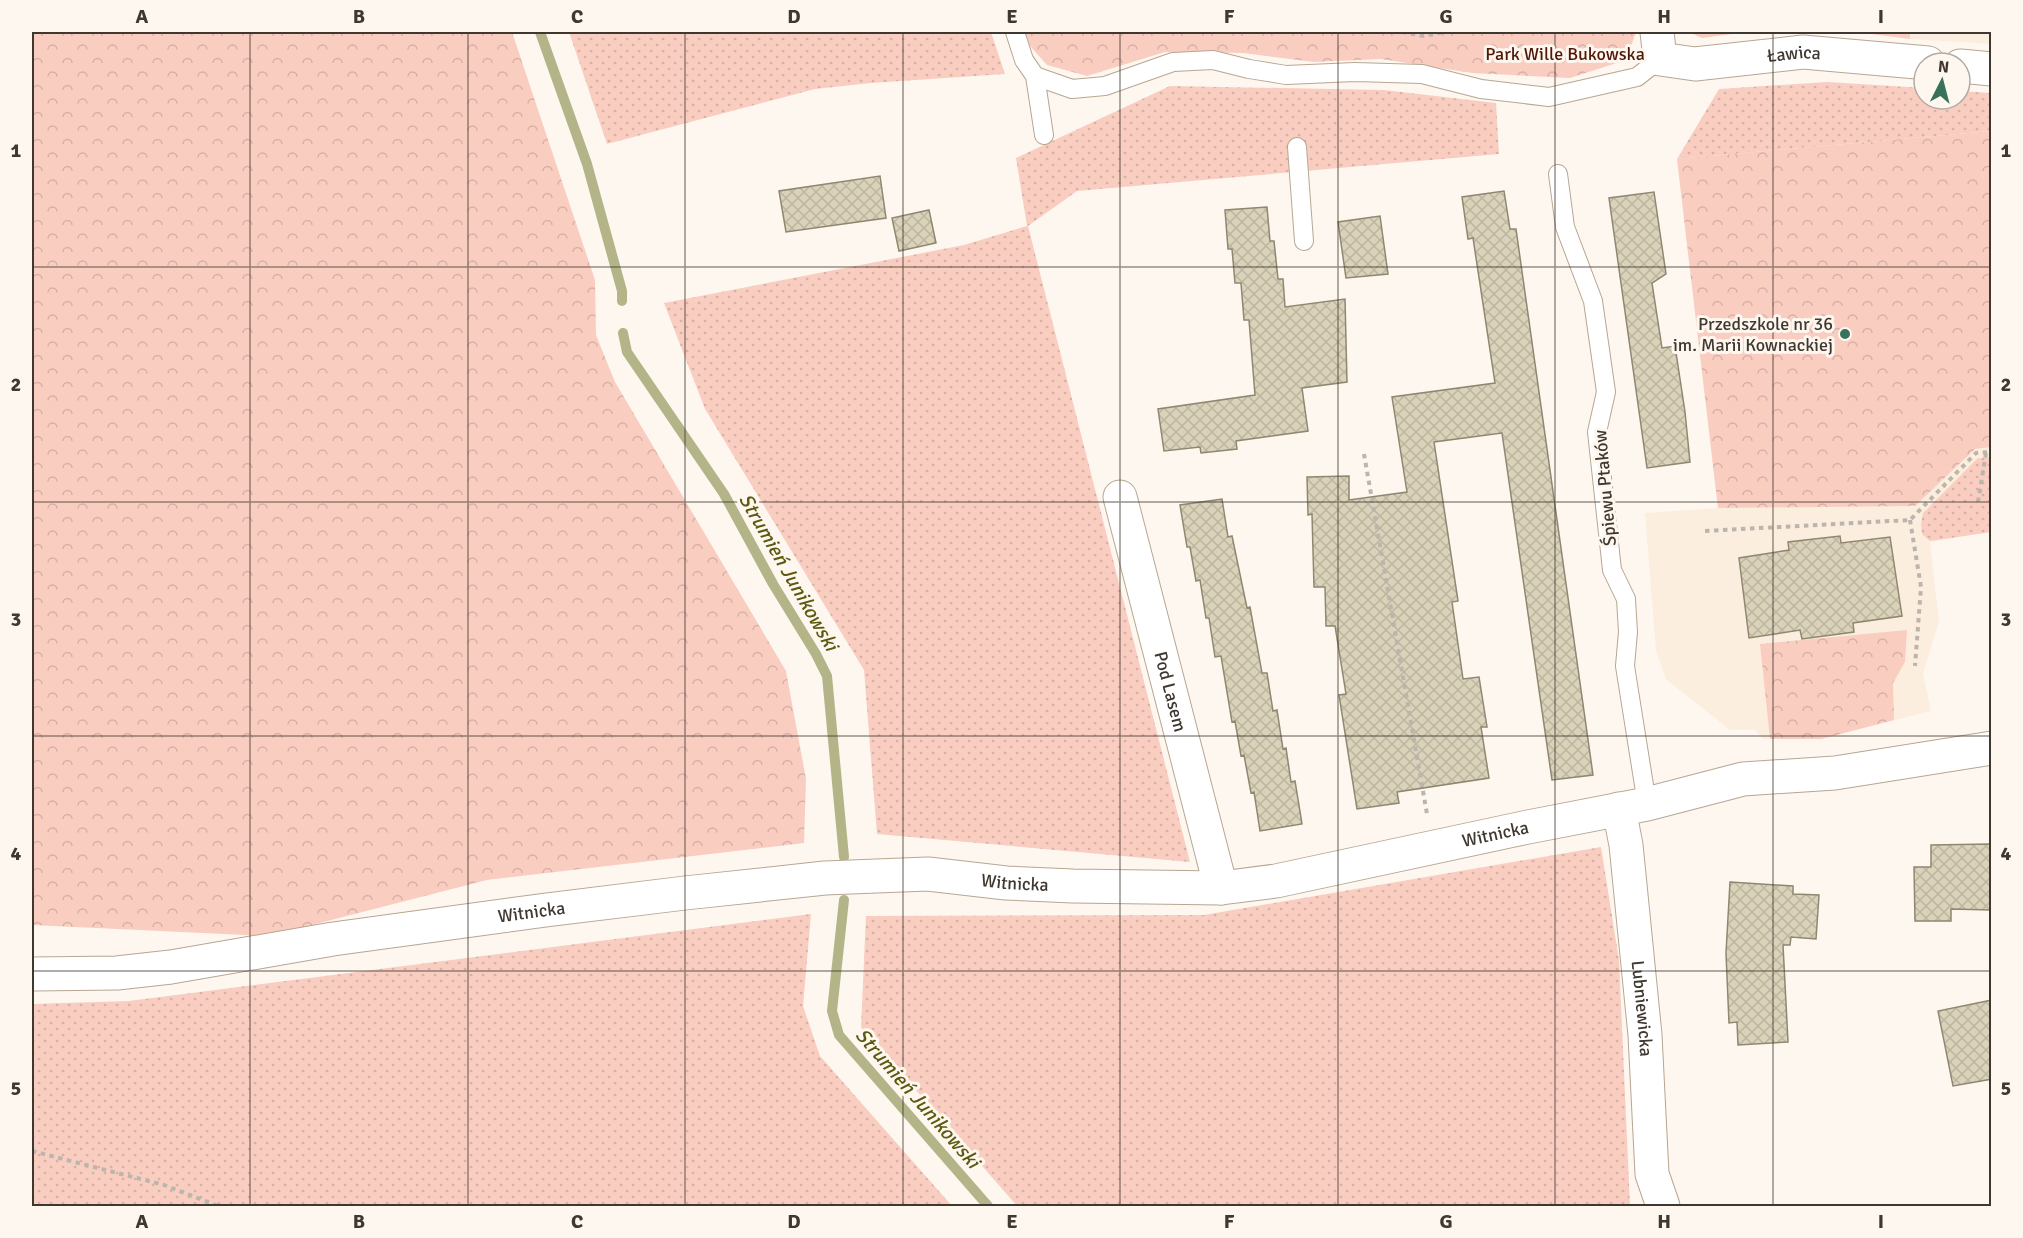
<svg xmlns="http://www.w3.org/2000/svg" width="2023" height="1238" viewBox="0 0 2023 1238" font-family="Signika,sans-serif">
	<defs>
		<pattern id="grass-dots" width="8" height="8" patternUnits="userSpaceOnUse" patternTransform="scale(1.5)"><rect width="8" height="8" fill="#facdc1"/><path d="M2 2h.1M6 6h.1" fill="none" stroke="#d7b1a6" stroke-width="1.8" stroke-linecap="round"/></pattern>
		<pattern id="forest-crowns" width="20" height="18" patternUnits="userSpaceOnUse" patternTransform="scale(1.5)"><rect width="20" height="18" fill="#facdc1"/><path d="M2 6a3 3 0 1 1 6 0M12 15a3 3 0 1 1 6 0" fill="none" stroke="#d7b1a6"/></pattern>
		<pattern id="building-cross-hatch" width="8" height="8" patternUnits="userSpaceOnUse" patternTransform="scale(1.5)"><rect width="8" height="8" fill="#dad2b9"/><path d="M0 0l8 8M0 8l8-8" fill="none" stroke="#bcb59f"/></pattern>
	</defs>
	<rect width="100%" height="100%" fill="#fef7ef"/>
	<!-- built -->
	<path fill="#fceede" d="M 1910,32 L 1991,32 L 1991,44 L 1910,39 Z
		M 1991,131 L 1991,532 L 1930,542 L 1939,621 L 1923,674 L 1931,711 L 1821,739 L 1763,739 L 1755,730 L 1730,730 L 1666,679 L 1656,651 L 1645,513 L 1718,508 L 1677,159 Z"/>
	<!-- grass -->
	<path fill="url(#grass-dots)" d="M 569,32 L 991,32 L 1005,74 L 871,83 L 815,89 L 607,144 Z
		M 1689,32 L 1747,32 L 1702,38 Z
		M 1856,32 L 1910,32 L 1910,39 Z
		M 1827,82 L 1924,88 L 1924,99 L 1960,99 L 1960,91 L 1991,93 L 1991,131 L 1677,159 L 1719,89 Z
		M 1170,86 L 1384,90 L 1496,103 L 1499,154 L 1077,191 L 1028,226 L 1190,862 L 877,834 L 864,670 L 705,409 L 664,303 L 964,245 L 1027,226 L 1016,158 Z
		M 1991,457 L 1991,532 L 1930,541 L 1922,534 L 1921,524 L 1923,513 L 1978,458 Z
		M 1601,847 L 1619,960 L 1630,1206 L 1017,1206 L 861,1027 L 866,916 L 1204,915 Z
		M 811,914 L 803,1006 L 820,1056 L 952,1206 L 32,1206 L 32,1004 L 129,1001 Z"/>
	<!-- forest -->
	<path fill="url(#forest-crowns)" d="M 32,32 L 512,32 L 595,280 L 596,335 L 615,382 L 786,671 L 806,779 L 804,843 L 487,880 L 269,936 L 32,925 Z
		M 1021,32 L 1636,32 L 1626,60 L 1570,78 L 1472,73 L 1381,59 L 1314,62 L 1243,53 L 1165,52 L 1087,76 L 1047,65 L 1022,37 Z
		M 1991,131 L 1991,447 L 1975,449 L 1915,506 L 1718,508 L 1677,159 Z
		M 1907,630 L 1905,662 L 1893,683 L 1894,720 L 1821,739 L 1770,739 L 1760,644 Z"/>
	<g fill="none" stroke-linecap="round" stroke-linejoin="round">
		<!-- stream -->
		<path stroke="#b3b488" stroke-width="10" d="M 540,32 L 587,164 L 622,291 L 622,301
			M 623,333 L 627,352 L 724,494 L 773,584 L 816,654 L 827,676 L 844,857
			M 844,900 L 832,1011 L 839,1035 L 988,1206"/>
	</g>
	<!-- building -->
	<path fill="url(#building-cross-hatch)" stroke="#8f8770" stroke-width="1.5" d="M 880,176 L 886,218 L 786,232 L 779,191 Z
		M 1504,191 L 1510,229 L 1516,229 L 1593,775 L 1552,780 L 1502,433 L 1434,442 L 1458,601 L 1452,602 L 1463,679 L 1479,677 L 1487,727 L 1481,727 L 1489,778 L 1397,792 L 1399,803 L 1357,809 L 1339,695 L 1346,694 L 1335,626 L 1326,626 L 1325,587 L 1314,587 L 1312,514 L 1308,515 L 1307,477 L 1349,476 L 1349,500 L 1407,492 L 1392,397 L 1495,383 L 1473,238 L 1468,239 L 1462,197 Z
		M 1654,192 L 1666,274 L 1652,283 L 1662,348 L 1675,346 L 1685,412 L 1690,462 L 1647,468 L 1609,198 Z
		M 1267,207 L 1270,241 L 1274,241 L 1278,279 L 1283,279 L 1285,307 L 1345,299 L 1347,382 L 1302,388 L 1308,431 L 1236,441 L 1237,449 L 1201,453 L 1200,447 L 1164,451 L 1158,409 L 1255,395 L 1249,320 L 1244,320 L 1241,283 L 1235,283 L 1232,249 L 1228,249 L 1225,210 Z
		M 929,210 L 936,243 L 899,251 L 892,218 Z
		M 1380,216 L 1388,274 L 1346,278 L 1338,222 Z
		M 1222,499 L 1228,537 L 1232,536 L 1247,608 L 1250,607 L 1262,673 L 1267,673 L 1273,711 L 1277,710 L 1283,749 L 1286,748 L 1291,782 L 1295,781 L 1302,824 L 1260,831 L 1254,792 L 1251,793 L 1244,755 L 1241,756 L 1235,721 L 1232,722 L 1221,656 L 1215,657 L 1209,618 L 1206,618 L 1200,580 L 1196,581 L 1190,547 L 1187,547 L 1180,505 Z
		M 1840,536 L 1841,543 L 1890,537 L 1902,616 L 1853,623 L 1854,632 L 1802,639 L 1800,630 L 1749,638 L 1739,558 L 1789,550 L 1788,542 Z
		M 1990,844 L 1991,910 L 1951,909 L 1951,921 L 1915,921 L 1914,867 L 1931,867 L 1931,845 Z
		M 1730,882 L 1793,886 L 1793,894 L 1819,895 L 1816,939 L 1791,937 L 1790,945 L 1783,945 L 1788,1042 L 1738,1045 L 1737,1022 L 1729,1023 L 1726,953 Z
		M 1992,1000 L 1992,1079 L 1953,1086 L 1938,1011 Z"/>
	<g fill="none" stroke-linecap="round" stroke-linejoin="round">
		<defs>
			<path id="lane" d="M 1015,32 L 1024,60 L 1035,76 L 1044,135
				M 1035,76 L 1072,89 L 1105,86 L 1173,62 L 1213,60 L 1249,69 L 1286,75 L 1355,72 L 1422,74 L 1481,89 L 1549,97 L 1637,77 L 1660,59
				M 1297,147 L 1304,241
				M 1558,174 L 1565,227 L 1593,301 L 1606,392 L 1597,432 L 1612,570 L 1626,599 L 1628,632 L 1625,666 L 1647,804"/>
			<g id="street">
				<path id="s1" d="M 1657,32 L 1660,59 L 1695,64 L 1803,52 L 1928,63"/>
				<path d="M 1960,66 L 1992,69"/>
				<path id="s2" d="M 1120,497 L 1221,888"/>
				<path id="s3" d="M 1619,809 L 1626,845 L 1645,1035 L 1652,1174 L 1663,1206"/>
				<path id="s4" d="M 32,974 L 117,973 L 171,967 L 333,939 L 546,910 L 685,893 L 825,878 L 928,874 L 1006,883 L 1073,886 L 1221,888 L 1276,881 L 1528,827 L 1647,804 L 1743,779 L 1835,773 L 1992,748"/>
			</g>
		</defs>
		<!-- lane casing -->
		<use href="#lane" stroke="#b7a692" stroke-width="20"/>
		<!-- street casing -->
		<use href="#street" stroke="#b7a692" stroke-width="35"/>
		<!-- path -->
		<path stroke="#bcb5ad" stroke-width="4" stroke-dasharray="4.5 4.5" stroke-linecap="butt" d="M 1402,32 L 1424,36 L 1444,32
			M 1364,454 L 1427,814
			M 1978,502 L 1986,453
			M 1910,520 L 1921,587 L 1915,666
			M 1705,531 L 1910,520 L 1976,453 L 1992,452
			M 32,1151 L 164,1185 L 218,1206"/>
		<!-- lane -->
		<use href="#lane" stroke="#fff" stroke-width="18"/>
		<!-- street -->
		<use href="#street" stroke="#fff" stroke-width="33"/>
	</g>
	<!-- grid -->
	<path fill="none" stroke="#3f3830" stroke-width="1.5" stroke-opacity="0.55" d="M 250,32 L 250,1206M 468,32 L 468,1206M 685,32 L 685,1206M 903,32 L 903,1206M 1120,32 L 1120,1206M 1338,32 L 1338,1206M 1555,32 L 1555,1206M 1773,32 L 1773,1206M 32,267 L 1992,267M 32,502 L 1992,502M 32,736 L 1992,736M 32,971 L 1992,971"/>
	<!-- markers -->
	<circle fill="#38725a" stroke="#fef7ef" stroke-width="2" cx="1845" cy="334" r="6"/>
	<g text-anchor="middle" stroke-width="6" stroke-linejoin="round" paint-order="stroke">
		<!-- park labels -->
		<g font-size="18" fill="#501608" stroke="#fef7ef">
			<text x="1565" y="60">Park Wille Bukowska</text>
		</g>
		<!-- street labels -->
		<g font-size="18" fill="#3f3830" stroke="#fef7ef">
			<text dy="6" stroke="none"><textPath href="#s1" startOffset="162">Ławica</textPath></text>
			<text transform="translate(1605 488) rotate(-95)" y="6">Śpiewu Ptaków</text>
			<text dy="6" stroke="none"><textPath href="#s2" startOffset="201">Pod Lasem</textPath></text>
			<text dy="6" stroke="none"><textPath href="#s4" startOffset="1476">Witnicka</textPath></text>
			<text dy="6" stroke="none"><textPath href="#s4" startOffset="990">Witnicka</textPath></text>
			<text dy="6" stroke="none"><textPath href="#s4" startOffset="504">Witnicka</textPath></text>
			<text dy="6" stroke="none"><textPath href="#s3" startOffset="201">Lubniewicka</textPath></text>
		</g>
		<!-- poi labels -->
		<g font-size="18" fill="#3f3830" stroke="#fef7ef" text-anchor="end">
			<text x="1833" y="330">Przedszkole nr 36<tspan x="1833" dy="21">im. Marii Kownackiej</tspan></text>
		</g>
		<!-- water labels -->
		<g font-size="20" font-style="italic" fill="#5b5a10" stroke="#fef7ef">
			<text transform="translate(789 572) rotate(60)" y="7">Strumień Junikowski</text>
			<text transform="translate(918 1098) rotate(49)" y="7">Strumień Junikowski</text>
		</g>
	</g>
	<!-- border -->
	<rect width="2023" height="1238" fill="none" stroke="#fef7ef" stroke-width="66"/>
	<!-- north arrow -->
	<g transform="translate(1942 81) rotate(6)"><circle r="28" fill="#fef7ef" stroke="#b2aba3" stroke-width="1.5"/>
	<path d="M0-4.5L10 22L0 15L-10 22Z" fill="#38725a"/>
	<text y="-9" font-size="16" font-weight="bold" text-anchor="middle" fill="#3f3830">N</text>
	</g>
	<rect x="33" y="33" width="1957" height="1172" fill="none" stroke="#3f3830" stroke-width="2"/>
	<g font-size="20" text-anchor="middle" font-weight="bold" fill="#3f3830">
		<text x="142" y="23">A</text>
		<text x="359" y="23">B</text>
		<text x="577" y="23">C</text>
		<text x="794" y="23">D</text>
		<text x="1012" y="23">E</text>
		<text x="1229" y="23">F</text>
		<text x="1446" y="23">G</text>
		<text x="1664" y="23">H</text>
		<text x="1881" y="23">I</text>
		<text x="16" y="157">1</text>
		<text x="2006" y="157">1</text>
		<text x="16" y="391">2</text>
		<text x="2006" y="391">2</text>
		<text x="16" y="626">3</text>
		<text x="2006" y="626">3</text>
		<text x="16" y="860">4</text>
		<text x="2006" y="860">4</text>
		<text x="16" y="1095">5</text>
		<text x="2006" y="1095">5</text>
		<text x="142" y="1228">A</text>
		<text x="359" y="1228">B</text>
		<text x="577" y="1228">C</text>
		<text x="794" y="1228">D</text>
		<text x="1012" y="1228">E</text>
		<text x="1229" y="1228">F</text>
		<text x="1446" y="1228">G</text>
		<text x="1664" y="1228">H</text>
		<text x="1881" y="1228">I</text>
	</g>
</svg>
